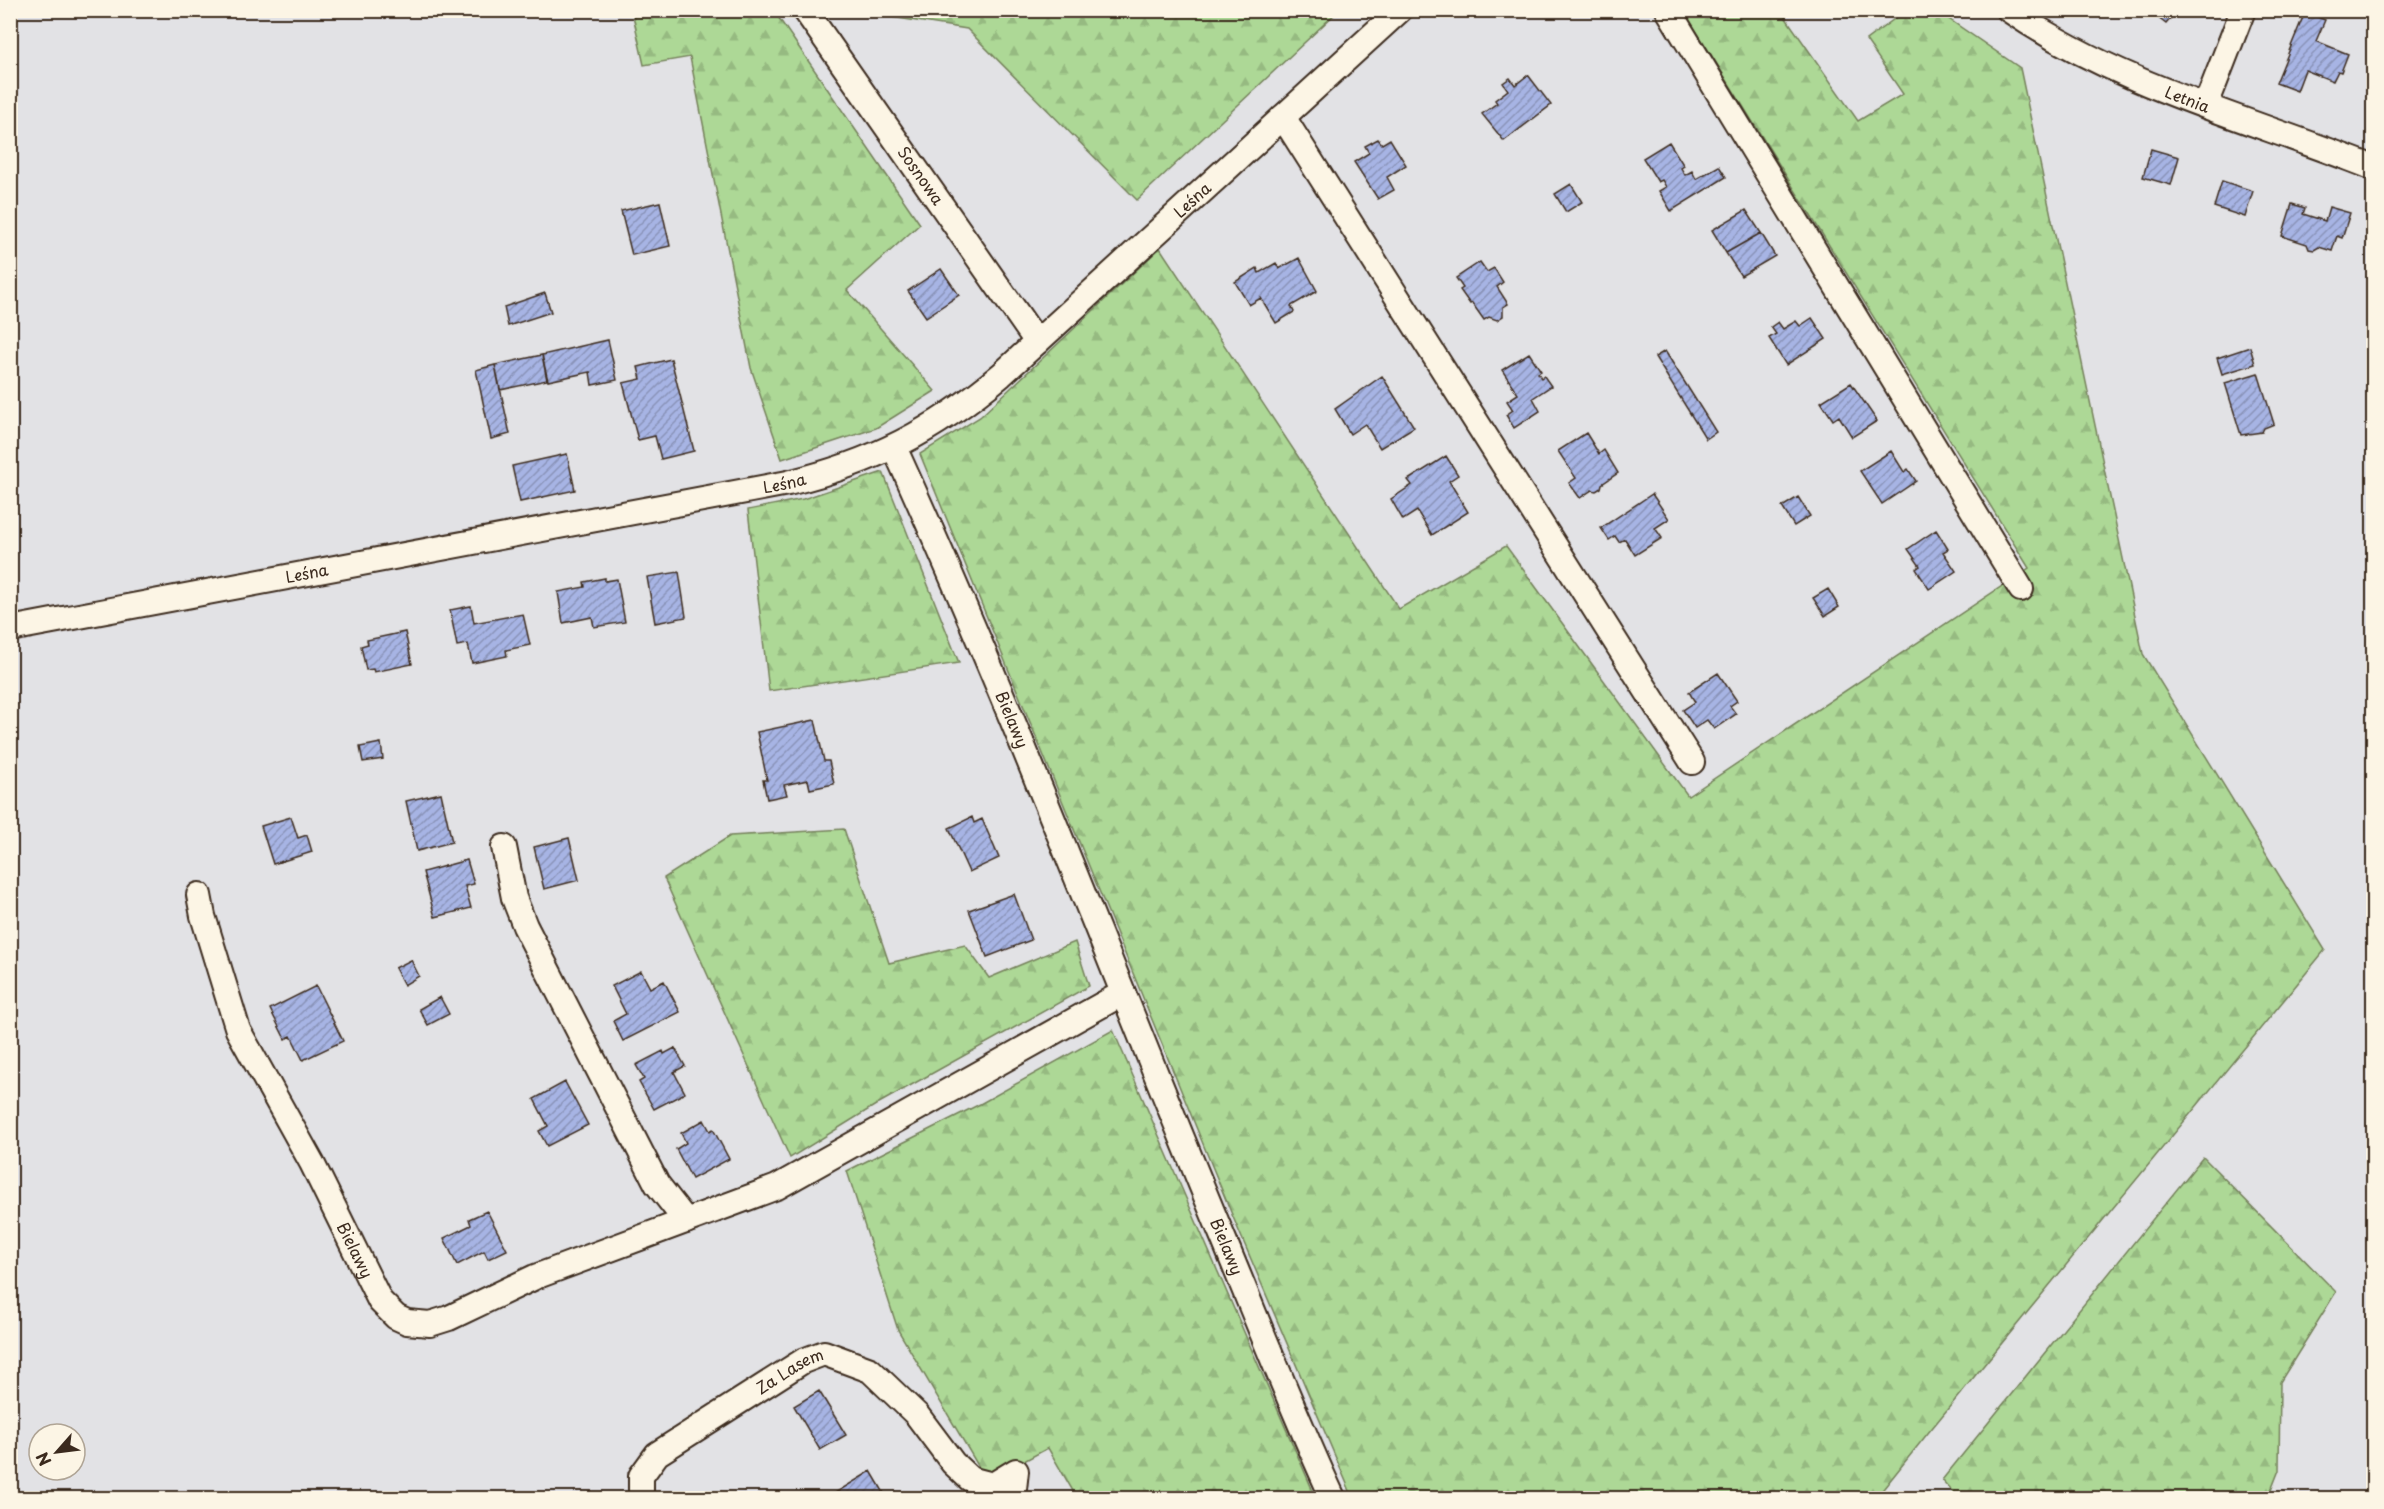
<svg xmlns="http://www.w3.org/2000/svg" width="2384" height="1509" viewBox="0 0 2384 1509" font-family="'Playpen Sans',sans-serif">
	<defs>
		<pattern id="forest-firs" width="22" height="20" patternUnits="userSpaceOnUse" patternTransform="scale(1.5)"><rect width="22" height="20" fill="#add896"/><path d="M5 1l3.5 6h-7zM16 11l3.5 6h-7z" fill="#96ba81"/></pattern>
		<pattern id="building-hatch" width="6" height="6" patternUnits="userSpaceOnUse" patternTransform="scale(1.5)"><rect width="6" height="6" fill="#a7b4e4"/><path d="M-1 1l2-2M0 6l6-6M5 7l2-2" fill="none" stroke="#8993b8"/></pattern>
	</defs>
	<rect width="100%" height="100%" fill="#e2e2e5"/>
	<filter id="ink" filterUnits="userSpaceOnUse"><feTurbulence type="fractalNoise" baseFrequency=".0167" numOctaves="2"/><feDisplacementMap in="SourceGraphic" scale="12" xChannelSelector="R" yChannelSelector="G"/><feConvolveMatrix kernelMatrix="1 2 1 2 8 2 1 2 1" color-interpolation-filters="sRGB"/></filter>
	<g filter="url(#ink)">
		<!-- forest -->
		<path fill="url(#forest-firs)" stroke="#74815a" stroke-width="1.5" d="M 632,11 L 774,11 L 920,224 L 847,290 L 935,391 L 876,428 L 782,459 L 751,368 L 690,57 L 644,65 Z
			M 864,11 L 1338,11 L 1137,200 L 967,29 L 866,13 Z
			M 1684,11 L 1781,11 L 1858,121 L 1903,94 L 1866,40 L 1905,11 L 1937,11 L 2020,68 L 2143,654 L 2325,950 L 1928,1433 L 1876,1498 L 1353,1498 L 1233,1217 L 920,454 L 980,417 L 1160,248 L 1399,609 L 1506,546 L 1688,796 L 2029,568 Z
			M 883,472 L 959,663 L 769,691 L 748,510 L 803,499 Z
			M 844,829 L 889,963 L 965,945 L 989,978 L 1075,942 L 1089,986 L 879,1103 L 790,1158 L 664,878 L 730,836 Z
			M 1113,1030 L 1316,1498 L 1077,1498 L 1048,1448 L 987,1481 L 898,1330 L 847,1171 L 980,1104 Z
			M 2203,1157 L 2336,1292 L 2280,1382 L 2279,1470 L 2268,1498 L 1958,1498 L 1942,1480 Z"/>
		<!-- building -->
		<path fill="url(#building-hatch)" stroke="#3b2a1e" stroke-width="1.5" d="M 2148,10 L 2178,10 L 2166,24 Z
			M 2305,12 L 2325,20 L 2316,41 L 2348,54 L 2341,72 L 2338,71 L 2333,81 L 2305,70 L 2297,91 L 2276,83 Z
			M 1528,75 L 1551,105 L 1504,141 L 1482,114 L 1497,103 L 1495,100 L 1508,90 L 1503,83 L 1510,78 L 1515,85 Z
			M 1378,139 L 1382,144 L 1390,139 L 1406,165 L 1387,177 L 1394,190 L 1378,199 L 1354,162 L 1369,153 L 1365,146 Z
			M 1669,142 L 1684,166 L 1681,168 L 1685,175 L 1692,171 L 1696,179 L 1719,166 L 1726,177 L 1671,211 L 1659,191 L 1666,187 L 1662,180 L 1658,182 L 1643,158 Z
			M 2151,149 L 2179,157 L 2171,185 L 2143,177 Z
			M 2222,181 L 2253,191 L 2245,217 L 2214,207 Z
			M 1571,184 L 1582,202 L 1566,212 L 1555,194 Z
			M 660,202 L 670,246 L 632,255 L 621,211 Z
			M 2292,204 L 2305,208 L 2303,214 L 2325,221 L 2329,207 L 2350,213 L 2342,238 L 2337,236 L 2332,251 L 2319,247 L 2314,250 L 2309,249 L 2307,244 L 2282,236 Z
			M 1746,210 L 1761,233 L 1726,253 L 1712,230 Z
			M 1761,233 L 1775,256 L 1741,276 L 1726,253 Z
			M 1299,258 L 1317,291 L 1291,306 L 1294,312 L 1276,323 L 1261,298 L 1249,305 L 1235,282 L 1257,268 L 1259,273 L 1276,263 L 1279,269 Z
			M 1480,262 L 1487,272 L 1494,268 L 1503,282 L 1497,287 L 1508,304 L 1503,307 L 1503,316 L 1497,320 L 1489,317 L 1484,320 L 1472,303 L 1470,304 L 1460,290 L 1463,288 L 1456,278 Z
			M 941,269 L 959,295 L 926,317 L 908,291 Z
			M 545,293 L 551,312 L 508,326 L 504,307 Z
			M 1812,318 L 1826,339 L 1786,365 L 1769,338 L 1776,334 L 1771,327 L 1778,322 L 1783,329 L 1796,321 L 1800,326 Z
			M 608,340 L 617,380 L 592,385 L 590,372 L 548,381 L 542,355 Z
			M 2250,347 L 2255,364 L 2222,374 L 2217,358 Z
			M 1665,351 L 1716,432 L 1706,439 L 1655,357 Z
			M 1529,353 L 1541,371 L 1538,373 L 1541,378 L 1544,376 L 1551,386 L 1533,398 L 1540,411 L 1514,428 L 1506,415 L 1513,410 L 1507,401 L 1518,394 L 1502,370 Z
			M 542,355 L 547,380 L 500,390 L 495,365 Z
			M 671,359 L 694,451 L 661,459 L 655,436 L 638,440 L 623,383 L 641,379 L 638,367 Z
			M 495,365 L 510,434 L 491,439 L 476,370 Z
			M 2258,373 L 2274,424 L 2264,428 L 2262,432 L 2241,435 L 2225,383 Z
			M 1382,376 L 1414,427 L 1380,448 L 1365,424 L 1350,434 L 1335,409 Z
			M 1851,383 L 1877,421 L 1852,437 L 1839,416 L 1833,420 L 1821,402 Z
			M 1586,433 L 1599,454 L 1604,450 L 1618,473 L 1602,484 L 1601,488 L 1596,491 L 1592,490 L 1580,498 L 1569,483 L 1576,478 L 1558,451 Z
			M 1891,451 L 1904,472 L 1908,469 L 1916,481 L 1882,504 L 1860,471 Z
			M 567,454 L 575,490 L 520,502 L 512,466 Z
			M 1446,456 L 1458,475 L 1449,481 L 1468,512 L 1432,535 L 1417,511 L 1403,520 L 1391,499 L 1412,485 L 1408,480 Z
			M 1652,494 L 1669,519 L 1655,528 L 1662,538 L 1635,555 L 1625,539 L 1619,542 L 1615,536 L 1609,540 L 1601,528 Z
			M 1798,497 L 1810,516 L 1794,526 L 1782,507 Z
			M 1936,530 L 1948,549 L 1943,552 L 1956,571 L 1929,589 L 1916,569 L 1920,566 L 1908,549 Z
			M 679,572 L 686,617 L 655,623 L 647,577 Z
			M 605,578 L 605,581 L 617,579 L 625,622 L 594,627 L 592,617 L 563,623 L 558,592 L 585,587 L 584,582 Z
			M 1828,589 L 1839,607 L 1825,616 L 1813,598 Z
			M 471,606 L 474,623 L 523,614 L 530,645 L 506,650 L 507,656 L 472,663 L 468,644 L 457,646 L 450,610 Z
			M 405,632 L 412,664 L 374,672 L 373,669 L 366,670 L 361,646 L 368,644 L 367,640 Z
			M 1718,673 L 1737,701 L 1730,706 L 1736,714 L 1714,729 L 1707,720 L 1695,728 L 1683,710 L 1695,702 L 1689,692 Z
			M 815,720 L 824,761 L 829,761 L 834,784 L 810,789 L 808,780 L 784,785 L 787,795 L 767,799 L 763,780 L 767,780 L 757,732 Z
			M 381,743 L 383,759 L 363,762 L 360,747 Z
			M 441,793 L 452,842 L 417,851 L 406,801 Z
			M 291,817 L 298,838 L 307,835 L 312,852 L 273,864 L 261,826 Z
			M 972,817 L 974,823 L 982,819 L 999,858 L 969,872 L 949,828 Z
			M 569,838 L 579,880 L 544,889 L 534,847 Z
			M 467,860 L 474,884 L 465,886 L 471,908 L 435,917 L 423,872 Z
			M 1014,894 L 1031,940 L 987,957 L 969,910 Z
			M 411,960 L 419,976 L 404,985 L 395,968 Z
			M 641,971 L 650,988 L 664,981 L 680,1012 L 623,1041 L 613,1021 L 626,1014 L 612,986 Z
			M 316,986 L 343,1041 L 303,1060 L 291,1036 L 285,1039 L 270,1009 Z
			M 440,997 L 449,1014 L 428,1025 L 419,1009 Z
			M 675,1048 L 685,1066 L 674,1072 L 685,1093 L 654,1109 L 639,1082 L 644,1079 L 636,1065 L 663,1051 L 664,1054 Z
			M 565,1082 L 588,1125 L 547,1146 L 539,1131 L 548,1126 L 534,1099 Z
			M 704,1120 L 710,1131 L 713,1129 L 729,1159 L 692,1179 L 676,1149 L 686,1143 L 681,1133 Z
			M 487,1211 L 507,1250 L 488,1259 L 484,1251 L 457,1265 L 444,1238 L 471,1225 L 469,1219 Z
			M 819,1391 L 846,1435 L 820,1450 L 794,1406 Z
			M 871,1471 L 887,1498 L 838,1498 L 835,1493 Z"/>
		<g fill="none" stroke-linecap="round" stroke-linejoin="round">
			<defs>
				<g id="minor">
					<path id="s1" d="M 805,10 L 1037,342"/>
					<path d="M 1668,10 L 2021,589"/>
					<path id="s2" d="M 2009,10 C 2119,86 2251,119 2374,168"/>
					<path d="M 2206,105 L 2243,10"/>
					<path d="M 1283,117 L 1692,762"/>
					<path id="s3" d="M 894,447 C 1013,708 1114,976 1224,1240 C 1260,1327 1294,1414 1333,1498"/>
					<path id="s4" d="M 10,629 L 788,483 C 874,462 933,432 1001,375 L 1400,10"/>
					<path d="M 504,847 L 514,898 L 525,926 L 657,1184 L 686,1221"/>
					<path id="s5" d="M 199,895 L 203,916 L 238,1030 L 312,1163 L 380,1301 L 396,1317 L 407,1322 L 430,1324 L 449,1318 L 535,1277 L 777,1187 L 1123,993"/>
					<path id="s6" d="M 641,1498 L 641,1476 L 657,1454 L 803,1361 L 824,1353 L 870,1370 L 917,1415 L 953,1463 L 970,1479 L 993,1485 L 1016,1471 L 1013,1498"/>
				</g>
			</defs>
			<!-- minor casing -->
			<use href="#minor" stroke="#3b2a1e" stroke-width="28"/>
			<!-- minor -->
			<use href="#minor" stroke="#fcf5e5" stroke-width="24"/>
		</g>
	</g>
	<g text-anchor="middle" stroke-width="4.5" stroke-linejoin="round" paint-order="stroke">
		<!-- street labels -->
		<g font-size="16" fill="#3b2a1e" stroke="#fcf5e5">
			<text dy="6" stroke="none"><textPath href="#s2" startOffset="200">Letnia</textPath></text>
			<text dy="6" stroke="none"><textPath href="#s1" startOffset="202">Sosnowa</textPath></text>
			<text dy="6" stroke="none"><textPath href="#s4" startOffset="1292">Leśna</textPath></text>
			<text dy="6" stroke="none"><textPath href="#s4" startOffset="788">Leśna</textPath></text>
			<text dy="6" stroke="none"><textPath href="#s4" startOffset="302">Leśna</textPath></text>
			<text dy="6" stroke="none"><textPath href="#s3" startOffset="297">Bielawy</textPath></text>
			<text dy="6" stroke="none"><textPath href="#s3" startOffset="866">Bielawy</textPath></text>
			<text dy="6" stroke="none"><textPath href="#s5" startOffset="390">Bielawy</textPath></text>
			<text dy="6" stroke="none"><textPath href="#s6" startOffset="206">Za Lasem</textPath></text>
		</g>
	</g>
	<!-- margin -->
	<rect width="2384" height="1509" fill="none" stroke="#fcf5e5" stroke-width="36"/>
	<rect x="18" y="18" width="2348" height="1473" fill="none" stroke="#3b2a1e" stroke-width="2" filter="url(#ink)"/>
	<!-- north arrow -->
	<g transform="translate(57 1452) rotate(242)"><circle r="28" fill="#fcf5e5" stroke="#afa495" stroke-width="1.5"/>
	<path d="M0-4.5L10 22L0 15L-10 22Z" fill="#3b2a1e"/>
	<text y="-9" font-size="16" font-weight="bold" text-anchor="middle" fill="#3b2a1e">N</text>
	</g>
</svg>
